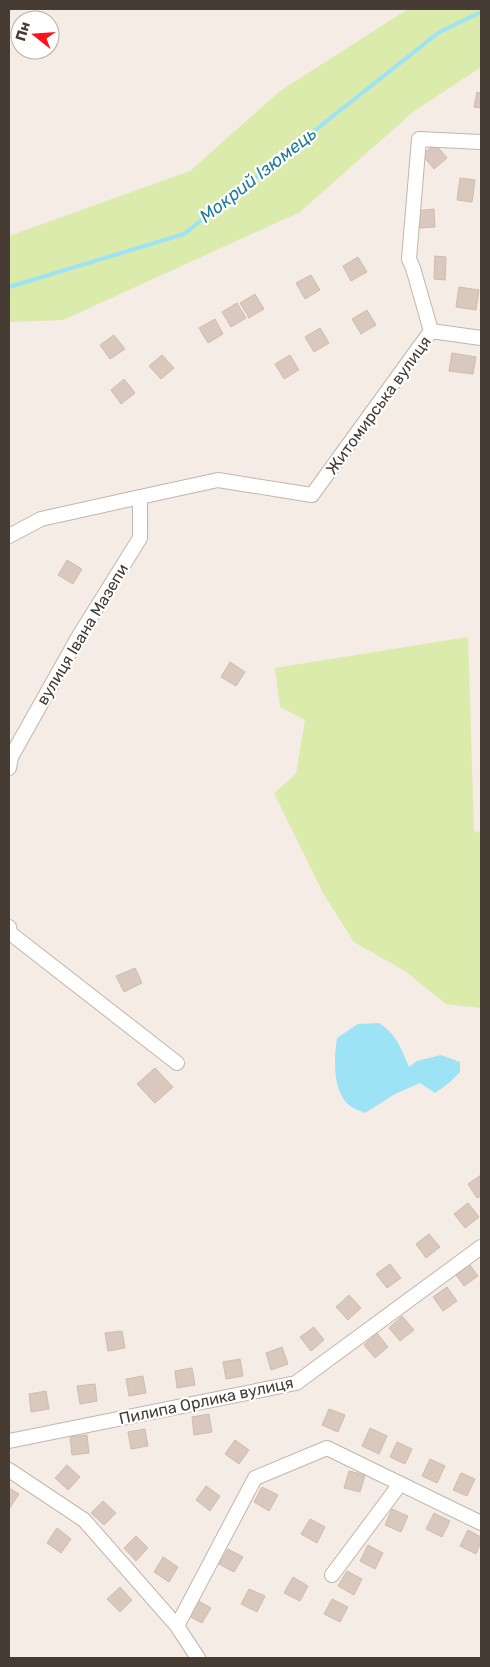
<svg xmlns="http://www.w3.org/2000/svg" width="490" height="1667" viewBox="0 0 490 1667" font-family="Rubik,sans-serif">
	<rect width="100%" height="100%" fill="#f4ece5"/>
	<!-- green -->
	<path fill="#daebab" d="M 408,9 L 481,9 L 481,67 L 413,112 L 300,212 L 63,320 L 9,322 L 9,236 L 190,171 L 280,91 Z
		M 468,637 L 474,831 L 481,833 L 481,1008 L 446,1004 L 405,971 L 354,942 L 323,893 L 274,793 L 296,774 L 305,720 L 280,707 L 275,668 Z"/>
	<!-- water -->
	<path fill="#9de2f5" d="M 379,1023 C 397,1035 401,1048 409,1067 L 417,1061 L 441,1055 L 460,1062 L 460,1072 L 449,1083 L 435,1093 L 420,1083 L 395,1094 L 365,1113 C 361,1111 354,1109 350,1106 C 332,1091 334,1059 337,1038 L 358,1024 Z"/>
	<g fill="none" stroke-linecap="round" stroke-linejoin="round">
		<!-- stream -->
		<path stroke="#9de2f5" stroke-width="4" d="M 9,287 L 184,234 L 438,33 L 481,12"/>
	</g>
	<!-- building -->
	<path fill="#d9c8bd" stroke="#d1bcac" d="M 477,92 L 481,93 L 481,108 L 474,107 Z
		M 435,144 L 447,158 L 434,169 L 422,155 Z
		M 460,178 L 475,180 L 472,202 L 457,200 Z
		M 434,209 L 435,227 L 418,228 L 416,211 Z
		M 435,256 L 446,257 L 445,280 L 434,279 Z
		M 358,257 L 367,272 L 351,281 L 343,266 Z
		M 311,275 L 320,290 L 305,299 L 296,283 Z
		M 459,287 L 479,290 L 476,310 L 456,307 Z
		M 255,294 L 264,309 L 249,318 L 240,303 Z
		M 237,303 L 246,318 L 231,327 L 222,312 Z
		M 367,310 L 376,325 L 361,334 L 352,319 Z
		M 215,319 L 223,334 L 208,343 L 199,328 Z
		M 320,328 L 329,343 L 314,352 L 305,337 Z
		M 114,335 L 125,349 L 110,359 L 100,345 Z
		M 452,353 L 476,357 L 473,374 L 449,371 Z
		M 162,355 L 174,368 L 161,379 L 149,366 Z
		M 290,355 L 299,370 L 284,379 L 275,364 Z
		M 124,379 L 135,393 L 121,404 L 111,390 Z
		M 67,560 L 82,569 L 73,584 L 58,575 Z
		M 230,662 L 245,672 L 236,686 L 221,677 Z
		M 135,968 L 142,983 L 124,992 L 116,976 Z
		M 155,1068 L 173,1087 L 155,1103 L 137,1084 Z
		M 481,1175 L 481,1196 L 477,1198 L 468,1184 Z
		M 468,1203 L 479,1217 L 465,1228 L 454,1214 Z
		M 429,1234 L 440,1247 L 426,1258 L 416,1244 Z
		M 468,1262 L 478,1276 L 464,1286 L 454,1272 Z
		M 390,1264 L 401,1278 L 387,1288 L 376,1274 Z
		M 447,1287 L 457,1301 L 443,1311 L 433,1297 Z
		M 349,1295 L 361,1308 L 348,1320 L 336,1307 Z
		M 402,1316 L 414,1330 L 400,1341 L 389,1328 Z
		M 314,1327 L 324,1340 L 311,1351 L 300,1337 Z
		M 122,1331 L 125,1348 L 108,1351 L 105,1333 Z
		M 377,1333 L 388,1347 L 375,1358 L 364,1345 Z
		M 282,1347 L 288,1364 L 271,1370 L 266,1353 Z
		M 240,1359 L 243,1376 L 226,1379 L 223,1362 Z
		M 192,1368 L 195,1385 L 177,1388 L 175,1371 Z
		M 143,1376 L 146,1393 L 129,1396 L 126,1379 Z
		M 95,1384 L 97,1401 L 80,1404 L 77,1386 Z
		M 46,1391 L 49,1409 L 31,1412 L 29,1394 Z
		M 329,1409 L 345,1415 L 338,1432 L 322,1425 Z
		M 209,1414 L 212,1432 L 194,1435 L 192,1417 Z
		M 370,1428 L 387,1436 L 379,1454 L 362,1446 Z
		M 145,1429 L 148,1446 L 131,1449 L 128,1432 Z
		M 87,1435 L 89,1453 L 72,1455 L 70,1437 Z
		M 235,1440 L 249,1450 L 239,1464 L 225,1454 Z
		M 397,1442 L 412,1449 L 405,1464 L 390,1457 Z
		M 430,1459 L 445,1466 L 437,1483 L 422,1476 Z
		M 67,1465 L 80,1477 L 68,1490 L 55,1478 Z
		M 349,1471 L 365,1475 L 360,1492 L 344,1488 Z
		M 461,1473 L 475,1479 L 467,1496 L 453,1490 Z
		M 206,1486 L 220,1496 L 210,1511 L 196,1500 Z
		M 262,1487 L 278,1495 L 269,1511 L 254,1502 Z
		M 9,1488 L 19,1494 L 9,1509 Z
		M 103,1501 L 116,1513 L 104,1525 L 91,1513 Z
		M 392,1509 L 408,1516 L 401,1532 L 385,1525 Z
		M 434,1513 L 450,1521 L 442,1537 L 426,1529 Z
		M 310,1519 L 325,1527 L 317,1543 L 301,1534 Z
		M 57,1528 L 71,1539 L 61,1553 L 47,1543 Z
		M 468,1530 L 481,1537 L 481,1542 L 476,1554 L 460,1546 Z
		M 136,1536 L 148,1548 L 136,1561 L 124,1548 Z
		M 368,1545 L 383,1553 L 375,1569 L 360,1561 Z
		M 228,1549 L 243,1557 L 234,1572 L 219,1564 Z
		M 163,1557 L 178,1567 L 169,1582 L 154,1572 Z
		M 347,1571 L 362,1579 L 354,1595 L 338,1586 Z
		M 293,1577 L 308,1586 L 300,1601 L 284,1593 Z
		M 120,1587 L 132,1600 L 120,1612 L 107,1599 Z
		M 249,1589 L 265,1596 L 257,1612 L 241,1604 Z
		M 195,1599 L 211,1608 L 202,1623 L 187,1615 Z
		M 332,1599 L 348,1607 L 340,1622 L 324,1614 Z"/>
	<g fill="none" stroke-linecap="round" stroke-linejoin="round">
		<defs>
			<path id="minor" d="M 431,331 L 413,268 L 409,259 L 419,139 L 481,142
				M 140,497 L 218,480 L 312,495 L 431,331 L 481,338
				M 9,536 L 41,519 L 140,497 L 140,538 L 79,636 L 11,757 L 9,768
				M 9,927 L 10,933 L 177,1063
				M 9,1441 L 296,1383 L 481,1247
				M 9,1470 L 84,1520 L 177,1626 L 198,1658
				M 332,1575 L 400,1484
				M 177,1626 L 255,1478 L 327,1448 L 481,1523"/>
		</defs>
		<!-- minor casing -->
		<use href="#minor" stroke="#c3b5aa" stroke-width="16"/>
		<!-- minor -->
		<use href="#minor" stroke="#fff" stroke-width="14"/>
	</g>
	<g text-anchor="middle" stroke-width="4.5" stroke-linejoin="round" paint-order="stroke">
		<!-- street labels -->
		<g font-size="16" fill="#463c34" stroke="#fff">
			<text transform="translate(378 405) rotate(-54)" y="6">Житомирська вулиця</text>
			<text transform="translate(82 634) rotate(-59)" y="6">вулиця Івана Мазепи</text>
			<text transform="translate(206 1400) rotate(-12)" y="6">Пилипа Орлика вулиця</text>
		</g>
		<!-- water labels -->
		<g font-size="18" font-style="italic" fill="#237d97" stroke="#fff">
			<text transform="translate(258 175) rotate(-38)" y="6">Мокрий Ізюмець</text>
		</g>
	</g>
	<!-- border -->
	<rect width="490" height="1667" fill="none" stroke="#463c34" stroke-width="20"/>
	<!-- north arrow -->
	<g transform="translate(35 35) rotate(287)"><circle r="24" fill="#ffffff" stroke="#b5b1ae"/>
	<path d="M0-4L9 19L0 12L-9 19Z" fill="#ff101b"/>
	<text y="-8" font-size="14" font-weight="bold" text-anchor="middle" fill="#463c34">Пн</text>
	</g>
</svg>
